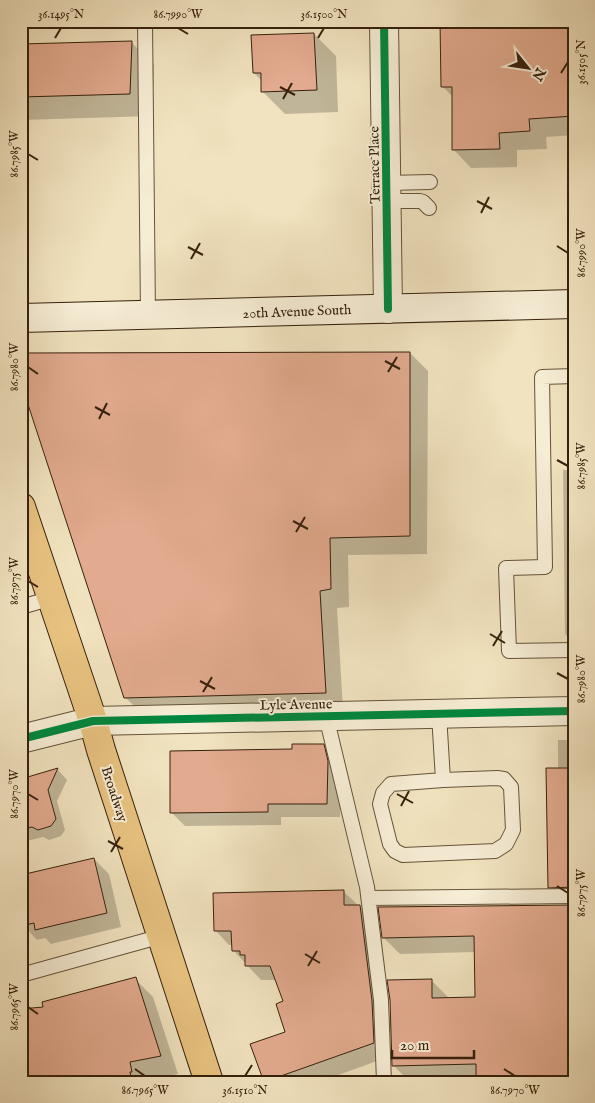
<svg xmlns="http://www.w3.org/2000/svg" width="595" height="1103" viewBox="0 0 595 1103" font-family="'IM FELL English',serif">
	<rect width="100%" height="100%" fill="#f1e3bf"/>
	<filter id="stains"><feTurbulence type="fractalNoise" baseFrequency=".004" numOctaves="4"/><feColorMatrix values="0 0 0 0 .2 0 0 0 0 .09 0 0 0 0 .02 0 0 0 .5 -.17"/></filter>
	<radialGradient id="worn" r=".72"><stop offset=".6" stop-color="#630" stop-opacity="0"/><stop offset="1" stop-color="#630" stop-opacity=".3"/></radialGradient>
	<!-- shadow -->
	<path fill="#0003" d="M 574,21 L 574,135 L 546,137 L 547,149 L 517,150 L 517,167 L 471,168 L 454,150 L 453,97 L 442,86 Z
		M 314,34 L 336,56 L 338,112 L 285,114 L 263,92 L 262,81 L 254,73 Z
		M 132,43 L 154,65 L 152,116 L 21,120 L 21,45 Z
		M 410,353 L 428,371 L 427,554 L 348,555 L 349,607 L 337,608 L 343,710 L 143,715 L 125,697 Z
		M 563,470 L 574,470 L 574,643 L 565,634 Z
		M 558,740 L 574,740 L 574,1082 L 482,1082 L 481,1080 L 410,1082 L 393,1065 L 391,1000 L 431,980 L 448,997 L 448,999 L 476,999 L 476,952 L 400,954 L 383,937 L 569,906 L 550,887 L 558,770 Z
		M 323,745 L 337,759 L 341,775 L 340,817 L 281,817 L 281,825 L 185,826 L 172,813 Z
		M 58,770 L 67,780 L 57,801 L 65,830 L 61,836 L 49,840 L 43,837 L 27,841 L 21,834 L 21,780 Z
		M 94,859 L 109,874 L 121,927 L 51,944 L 45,938 L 37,940 L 23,925 Z
		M 343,891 L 375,921 L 388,1057 L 319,1082 L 265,1082 L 287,1033 L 285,1002 L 277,980 L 261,980 L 233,950 L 233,945 L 229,945 L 215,930 Z
		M 135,979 L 153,997 L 178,1074 L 147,1080 L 147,1082 L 21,1082 L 45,1009 Z"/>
	<!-- building -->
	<path fill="#e2aa8e" stroke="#36210c" d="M 440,21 L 574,21 L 574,116 L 529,119 L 530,131 L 499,133 L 500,149 L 452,150 L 452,87 L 441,87 Z
		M 314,33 L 317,90 L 261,92 L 261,73 L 253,73 L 251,35 Z
		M 132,41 L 130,94 L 21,97 L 21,44 Z
		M 410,352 L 410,536 L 330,538 L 331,589 L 320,591 L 326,693 L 124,698 L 21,383 L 21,353 Z
		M 292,744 L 324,744 L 328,761 L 327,804 L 268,804 L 268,812 L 170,813 L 170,751 L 292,749 Z
		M 58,768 L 48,790 L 56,819 L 51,826 L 38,830 L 32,827 L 21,830 L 21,779 Z
		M 546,768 L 574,768 L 574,887 L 548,888 Z
		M 94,858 L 107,913 L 35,930 L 34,923 L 21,926 L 21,875 Z
		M 344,890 L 344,905 L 360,905 L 372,1001 L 374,1043 L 264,1082 L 250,1044 L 285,1032 L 276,1004 L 283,1001 L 270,966 L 245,966 L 245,955 L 240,955 L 240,951 L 232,951 L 231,931 L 214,931 L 213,893 Z
		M 574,905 L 574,1076 L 476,1078 L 476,1064 L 392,1066 L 390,1000 L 387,980 L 432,979 L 432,998 L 475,997 L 474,936 L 382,938 L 378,907 Z
		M 136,977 L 161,1056 L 130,1062 L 132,1072 L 130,1072 L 131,1077 L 69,1082 L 21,1082 L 21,1009 L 43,1007 L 42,1002 Z"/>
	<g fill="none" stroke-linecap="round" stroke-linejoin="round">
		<defs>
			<path id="lane" d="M 145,21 L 148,315
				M 386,183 L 430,182
				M 387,201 L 420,201 L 423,202 L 429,208
				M 574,376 L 542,377 L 545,567 L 506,568 L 509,651 L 574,650
				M 21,607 L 52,598
				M 439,714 L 443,780 L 497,778 L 504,779 L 511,787 L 513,830 L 506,844 L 495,851 L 403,855 L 395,851 L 390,844 L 380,804 L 383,793 L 391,784 L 443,780
				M 326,716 L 367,887 L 381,1000 L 384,1082
				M 369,898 L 574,896
				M 21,975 L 162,936"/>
			<path id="street" d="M 384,21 L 388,309
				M 21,739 L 93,721 L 574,711"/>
			<path id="secondary" d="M 21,318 L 574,304"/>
			<path id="primary" d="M 21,507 L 93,721 L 101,750 L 209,1082"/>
		</defs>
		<!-- lane casing -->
		<use href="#lane" stroke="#655239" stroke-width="16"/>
		<!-- street casing -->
		<use href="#street" stroke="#655239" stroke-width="30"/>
		<!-- secondary casing -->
		<use href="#secondary" stroke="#36210c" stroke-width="30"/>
		<!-- primary casing -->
		<use href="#primary" stroke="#36210c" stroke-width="30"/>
		<!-- lane -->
		<use href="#lane" stroke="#f6edd5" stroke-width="14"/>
		<!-- street -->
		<use href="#street" stroke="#f6edd5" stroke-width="28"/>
		<!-- secondary -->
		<use href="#secondary" stroke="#f6edd5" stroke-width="28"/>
		<!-- primary -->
		<use href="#primary" stroke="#e8c280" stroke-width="28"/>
		<defs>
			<path id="cycleway" d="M 384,21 L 388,309
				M 21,739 L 93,721 L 574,711"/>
		</defs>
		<!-- cycleway casing -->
		<use href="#cycleway" stroke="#f6edd5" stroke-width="11"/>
		<!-- cycleway -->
		<use href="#cycleway" stroke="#00873e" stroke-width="8"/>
	</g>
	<!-- ticks -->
	<path fill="none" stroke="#36210c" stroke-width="2" d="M 178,28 L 188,34M 55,38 L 61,28M 318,38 L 324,28M 561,73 L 568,62M 280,87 L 295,95M 283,99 L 292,83M 28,154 L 38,160M 477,201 L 492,209M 481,213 L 489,197M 557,246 L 568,253M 188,247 L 203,255M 191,259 L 200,243M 385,361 L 400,369M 28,367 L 38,374M 388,372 L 397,357M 95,407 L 110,415M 99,419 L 107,403M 557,460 L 568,466M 293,521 L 308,529M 296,532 L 305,517M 28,581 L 38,587M 490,634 L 505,643M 493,646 L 502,631M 557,673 L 568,679M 200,681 L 215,689M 203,692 L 212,677M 28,794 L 38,800M 397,794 L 413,803M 401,806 L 409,791M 108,841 L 123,849M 111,852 L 120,837M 557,886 L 568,893M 305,954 L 320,963M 308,966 L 317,951M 28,1007 L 38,1014M 135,1069 L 145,1076M 504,1069 L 515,1076M 245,1076 L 252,1065"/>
	<g text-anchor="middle" stroke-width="4" stroke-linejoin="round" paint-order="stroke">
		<!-- street labels -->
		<g font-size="14" fill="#36210c" stroke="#f6edd5">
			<text transform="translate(374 165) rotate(-91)" y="5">Terrace Place</text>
			<text transform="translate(297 311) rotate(-2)" y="5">20th Avenue South</text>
			<text transform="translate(296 704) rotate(-1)" y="5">Lyle Avenue</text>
			<text transform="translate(115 794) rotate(72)" y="5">Broadway</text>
		</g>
	</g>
	<!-- margin -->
	<rect width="595" height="1103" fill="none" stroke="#f1e3bf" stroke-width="55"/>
	<!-- north arrow -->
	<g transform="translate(528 68) rotate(120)" stroke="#f6edd5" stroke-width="4" paint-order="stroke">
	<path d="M0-4L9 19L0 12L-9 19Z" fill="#36210c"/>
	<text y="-8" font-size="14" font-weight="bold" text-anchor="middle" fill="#36210c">N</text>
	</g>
	<!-- scale -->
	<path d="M392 1050v8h82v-8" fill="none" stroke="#36210c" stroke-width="2.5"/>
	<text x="400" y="1050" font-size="15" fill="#36210c" stroke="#f6edd5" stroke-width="4" paint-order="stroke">20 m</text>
	<rect x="28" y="28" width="540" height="1048" fill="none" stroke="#36210c" stroke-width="2"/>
	<g font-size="12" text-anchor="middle" fill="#36210c">
		<text x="61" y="18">36.1495°N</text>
		<text x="178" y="18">86.7990°W</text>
		<text x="324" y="18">36.1500°N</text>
		<text transform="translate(581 62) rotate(-90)" y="4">36.1505°N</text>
		<text transform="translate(14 154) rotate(-90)" y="4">86.7985°W</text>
		<text transform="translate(581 253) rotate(-90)" y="4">86.7990°W</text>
		<text transform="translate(14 367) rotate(-90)" y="4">86.7980°W</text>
		<text transform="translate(581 466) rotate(-90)" y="4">86.7985°W</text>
		<text transform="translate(14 581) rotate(-90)" y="4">86.7975°W</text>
		<text transform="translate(581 679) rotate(-90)" y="4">86.7980°W</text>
		<text transform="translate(14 794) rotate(-90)" y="4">86.7970°W</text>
		<text transform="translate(581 893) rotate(-90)" y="4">86.7975°W</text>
		<text transform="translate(14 1007) rotate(-90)" y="4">86.7965°W</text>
		<text x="145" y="1094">86.7965°W</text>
		<text x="245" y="1094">36.1510°N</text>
		<text x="515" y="1094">86.7970°W</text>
	</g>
	<rect width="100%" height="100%" filter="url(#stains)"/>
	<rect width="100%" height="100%" fill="url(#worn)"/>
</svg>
